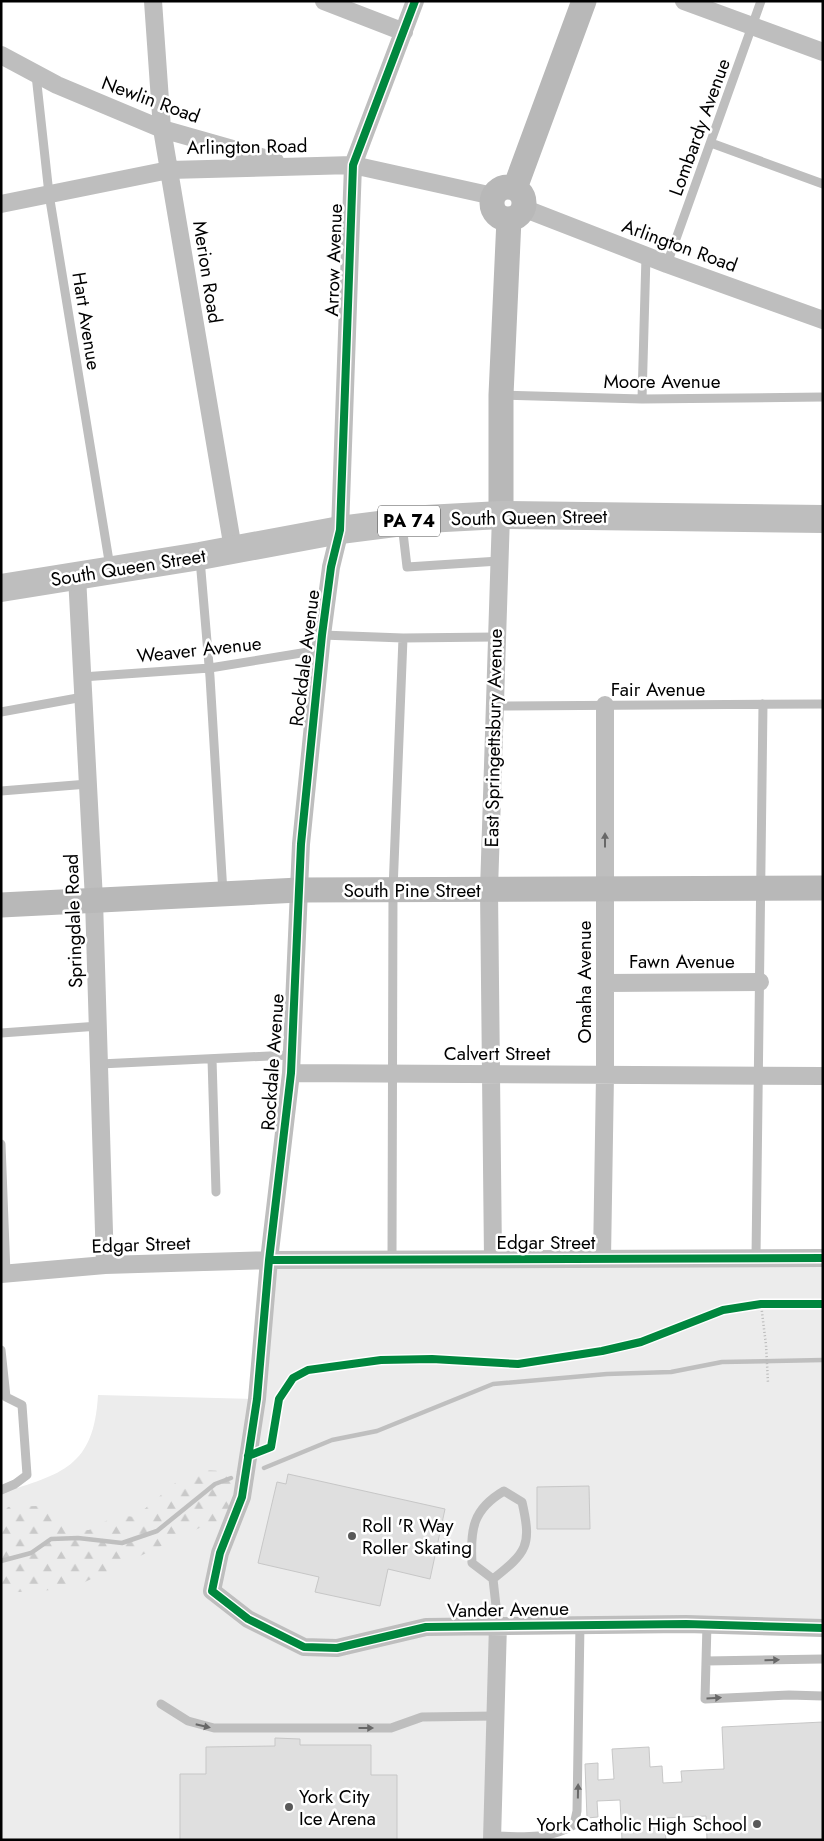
<svg xmlns="http://www.w3.org/2000/svg" width="824" height="1841" viewBox="0 0 824 1841" font-family="Jost,sans-serif">
	<defs>
		<pattern id="forest-firs" width="22" height="20" patternUnits="userSpaceOnUse" patternTransform="scale(1.25)"><rect width="22" height="20" fill="#ececec"/><path d="M5 1l3.5 6h-7zM16 11l3.5 6h-7z" fill="#c9c9c9"/></pattern>
	</defs>
	<rect width="100%" height="100%" fill="#fff"/>
	<!-- green -->
	<path fill="#ececec" d="M 823,1258 L 823,1628 L 498,1624 L 492,1840 L 1,1840 L 1,1493 C 62,1474 94,1467 98,1395 L 256,1399 L 269,1260 Z"/>
	<!-- forest -->
	<path fill="url(#forest-firs)" d="M 200,1470 L 246,1472 L 234,1518 L 210,1523 L 70,1589 L 1,1593 L 1,1515 L 8,1507 L 37,1506 L 74,1531 L 89,1530 L 117,1515 L 135,1517 L 180,1479 Z"/>
	<g fill="none" stroke-linecap="round" stroke-linejoin="round">
		<!-- stream -->
		<path stroke="#bfbfbf" stroke-width="4.5" d="M 264,1468 L 332,1440 L 377,1431 L 493,1384 L 607,1374 L 671,1372 L 722,1362 L 823,1360
			M 1,1561 L 31,1553 L 51,1539 L 78,1538 L 122,1543 L 157,1531 L 215,1484 L 231,1478"/>
	</g>
	<!-- building -->
	<path fill="#dfdfdf" stroke="#c7c7c7" d="M 288,1474 L 445,1509 L 430,1579 L 388,1569 L 380,1606 L 315,1592 L 319,1577 L 258,1563 L 277,1482 L 286,1484 Z
		M 589,1486 L 590,1529 L 537,1529 L 537,1487 Z
		M 823,1722 L 823,1840 L 707,1840 L 706,1816 L 664,1818 L 666,1840 L 622,1840 L 620,1800 L 597,1801 L 598,1817 L 587,1818 L 585,1764 L 598,1763 L 598,1780 L 614,1779 L 612,1749 L 649,1747 L 650,1767 L 662,1766 L 663,1783 L 682,1782 L 681,1771 L 724,1769 L 722,1727 Z
		M 275,1738 L 300,1739 L 300,1745 L 371,1745 L 371,1775 L 397,1775 L 397,1840 L 180,1840 L 180,1774 L 206,1774 L 206,1747 L 275,1746 Z"/>
	<g fill="none" stroke-linecap="round" stroke-linejoin="round">
		<!-- path -->
		<path stroke="#b9b9b9" stroke-width="2.5" stroke-dasharray="1 2.5" stroke-linecap="butt" d="M 761,1304 L 766,1345 L 768,1383"/>
		<!-- lane -->
		<path stroke="#bebebe" stroke-width="9" d="M 36,75 L 49,194 L 110,567
			M 711,143 L 823,184
			M 667,264 L 761,1
			M 503,395 L 642,399 L 823,397
			M 642,399 L 646,256
			M 402,524 L 407,567 L 499,561
			M 200,559 L 210,677 L 223,893
			M 322,635 L 403,638 L 495,637
			M 82,677 L 210,668 L 320,650
			M 494,706 L 823,704
			M 1,712 L 83,697
			M 1,791 L 88,784
			M 1,1033 L 99,1026
			M 212,1059 L 216,1192
			M 100,1064 L 290,1055
			M 1,1144 L 6,1274
			M 756,1257 L 763,704
			M 392,1258 L 393,890 L 403,638
			M 1,1350 L 6,1397 L 22,1405 L 27,1475 L 15,1484 L 1,1490
			M 493,1579 C 527,1552 532,1546 522,1502 L 504,1491 C 473,1509 470,1529 472,1563 L 493,1579 L 498,1624
			M 707,1624 L 705,1699 L 789,1695 L 823,1696
			M 706,1661 L 823,1659
			M 161,1704 L 188,1721 L 214,1728 L 391,1728 L 422,1717 L 495,1716
			M 492,1836 C 523,1836 547,1841 574,1825 L 577,1811 L 580,1624"/>
		<!-- street -->
		<path stroke="#bebebe" stroke-width="18" d="M 153,1 L 162,129 L 233,549
			M 324,1 L 404,32
			M 415,1 L 353,165 L 340,530 L 331,567 L 322,635 L 301,844 L 291,1073 L 269,1260 L 257,1399 L 242,1497 L 220,1553 L 212,1591 L 248,1619 L 304,1647 L 337,1648 L 426,1627 L 686,1624 L 823,1628
			M 684,1 L 823,52
			M 1,55 L 57,85 L 162,129 L 275,161
			M 1,204 L 169,170 L 353,165 L 493,196
			M 523,208 L 667,264 L 823,320
			M 77,576 L 94,900 L 105,1265
			M 605,983 L 760,982
			M 291,1073 L 823,1076
			M 493,1258 L 489,890 L 501,515
			M 602,1258 L 605,1075 L 605,705
			M 1,1274 L 105,1265 L 269,1260 L 823,1258
			M 492,1840 L 498,1624"/>
		<!-- secondary -->
		<path stroke="#b8b8b8" stroke-width="25" d="M492 203a16 16 0 1 1 32 0a16 16 0 1 1-32 0Z
			M 515,188 L 584,1
			M 501,515 L 501,395 L 509,219
			M 1,905 L 299,890 L 823,888"/>
		<!-- primary -->
		<path stroke="#bebebe" stroke-width="28" d="M 1,588 L 200,556 L 340,530 L 426,519 L 501,515 L 823,519"/>
		<defs>
			<path id="cycleway" d="M 415,1 L 353,165 L 340,530 L 331,567 L 322,635 L 301,844 L 291,1073 L 269,1260 L 257,1399 L 242,1497 L 220,1553 L 212,1591 L 248,1619 L 304,1647 L 337,1648 L 426,1627 L 686,1624 L 823,1628
				M 269,1260 L 823,1258
				M 248,1456 L 271,1447 L 279,1399 L 293,1378 L 308,1370 L 381,1360 L 432,1359 L 518,1364 L 602,1351 L 641,1342 L 723,1310 L 761,1304 L 823,1304"/>
		</defs>
		<!-- cycleway casing -->
		<use href="#cycleway" stroke="#fff" stroke-width="11"/>
		<!-- cycleway -->
		<use href="#cycleway" stroke="#00873e" stroke-width="8"/>
	</g>
	<!-- one-way arrows -->
	<defs><path id="oneway-solid" d="M-6-.8H1V-3.2L6.5 0L1 3.2V.8H-6Z" transform="scale(1.25)"/></defs>
	<g fill="#686868">
		<use href="#oneway-solid" transform="translate(605 840) rotate(-90)"/>
		<use href="#oneway-solid" transform="translate(772 1660) rotate(-1)"/>
		<use href="#oneway-solid" transform="translate(714 1698) rotate(-3)"/>
		<use href="#oneway-solid" transform="translate(203 1726) rotate(13)"/>
		<use href="#oneway-solid" transform="translate(366 1728)"/>
		<use href="#oneway-solid" transform="translate(578 1791) rotate(-89)"/>
	</g>
	<!-- markers -->
	<g fill="#595959" stroke="#fff" stroke-width="2">
		<circle cx="352" cy="1536" r="5"/>
		<circle cx="289" cy="1807" r="5"/>
		<circle cx="757" cy="1824" r="5"/>
	</g>
	<g text-anchor="middle" stroke-width="5" stroke-linejoin="round" paint-order="stroke">
		<!-- shield labels -->
		<rect fill="#fff" stroke="#4c4c4c" stroke-width="1" x="378" y="505.5" width="62" height="31" rx="4"/>
		<g font-size="18" font-weight="bold" fill="#000">
			<text x="409" y="527">PA 74</text>
		</g>
		<!-- street labels -->
		<g font-size="19" fill="#000" stroke="#fff">
			<text transform="translate(151 99) rotate(20)" y="7">Newlin Road</text>
			<text transform="translate(699 127) rotate(-70)" y="7">Lombardy Avenue</text>
			<text transform="translate(247 146) rotate(-1)" y="7">Arlington Road</text>
			<text transform="translate(680 245) rotate(20)" y="7">Arlington Road</text>
			<text transform="translate(333 260) rotate(-88)" y="7">Arrow Avenue</text>
			<text transform="translate(208 272) rotate(81)" y="7">Merion Road</text>
			<text transform="translate(87 321) rotate(81)" y="7">Hart Avenue</text>
			<text x="662" y="388">Moore Avenue</text>
			<text transform="translate(529 517) rotate(-1)" y="7">South Queen Street</text>
			<text transform="translate(128 567) rotate(-9)" y="7">South Queen Street</text>
			<text transform="translate(199 649) rotate(-6)" y="7">Weaver Avenue</text>
			<text transform="translate(304 658) rotate(-83)" y="7">Rockdale Avenue</text>
			<text x="658" y="696">Fair Avenue</text>
			<text transform="translate(493 738) rotate(-89)" y="7">East Springettsbury Avenue</text>
			<text x="412" y="897">South Pine Street</text>
			<text transform="translate(73 921) rotate(-92)" y="7">Springdale Road</text>
			<text x="682" y="968">Fawn Avenue</text>
			<text transform="translate(584 982) rotate(-90)" y="7">Omaha Avenue</text>
			<text x="497" y="1060">Calvert Street</text>
			<text transform="translate(272 1062) rotate(-86)" y="7">Rockdale Avenue</text>
			<text x="546" y="1249">Edgar Street</text>
			<text transform="translate(141 1244) rotate(-2)" y="7">Edgar Street</text>
			<text transform="translate(508 1609) rotate(-1)" y="7">Vander Avenue</text>
		</g>
		<!-- poi labels -->
		<g font-size="19" fill="#000" stroke="#fff" text-anchor="start">
			<text x="362" y="1532">Roll 'R Way<tspan x="362" dy="22">Roller Skating</tspan></text>
			<text x="299" y="1803">York City<tspan x="299" dy="22">Ice Arena</tspan></text>
			<text x="747" y="1831" text-anchor="end">York Catholic High School</text>
		</g>
	</g>
	<!-- border -->
	<rect width="824" height="1841" fill="none" stroke="#000000" stroke-width="5"/>
</svg>
